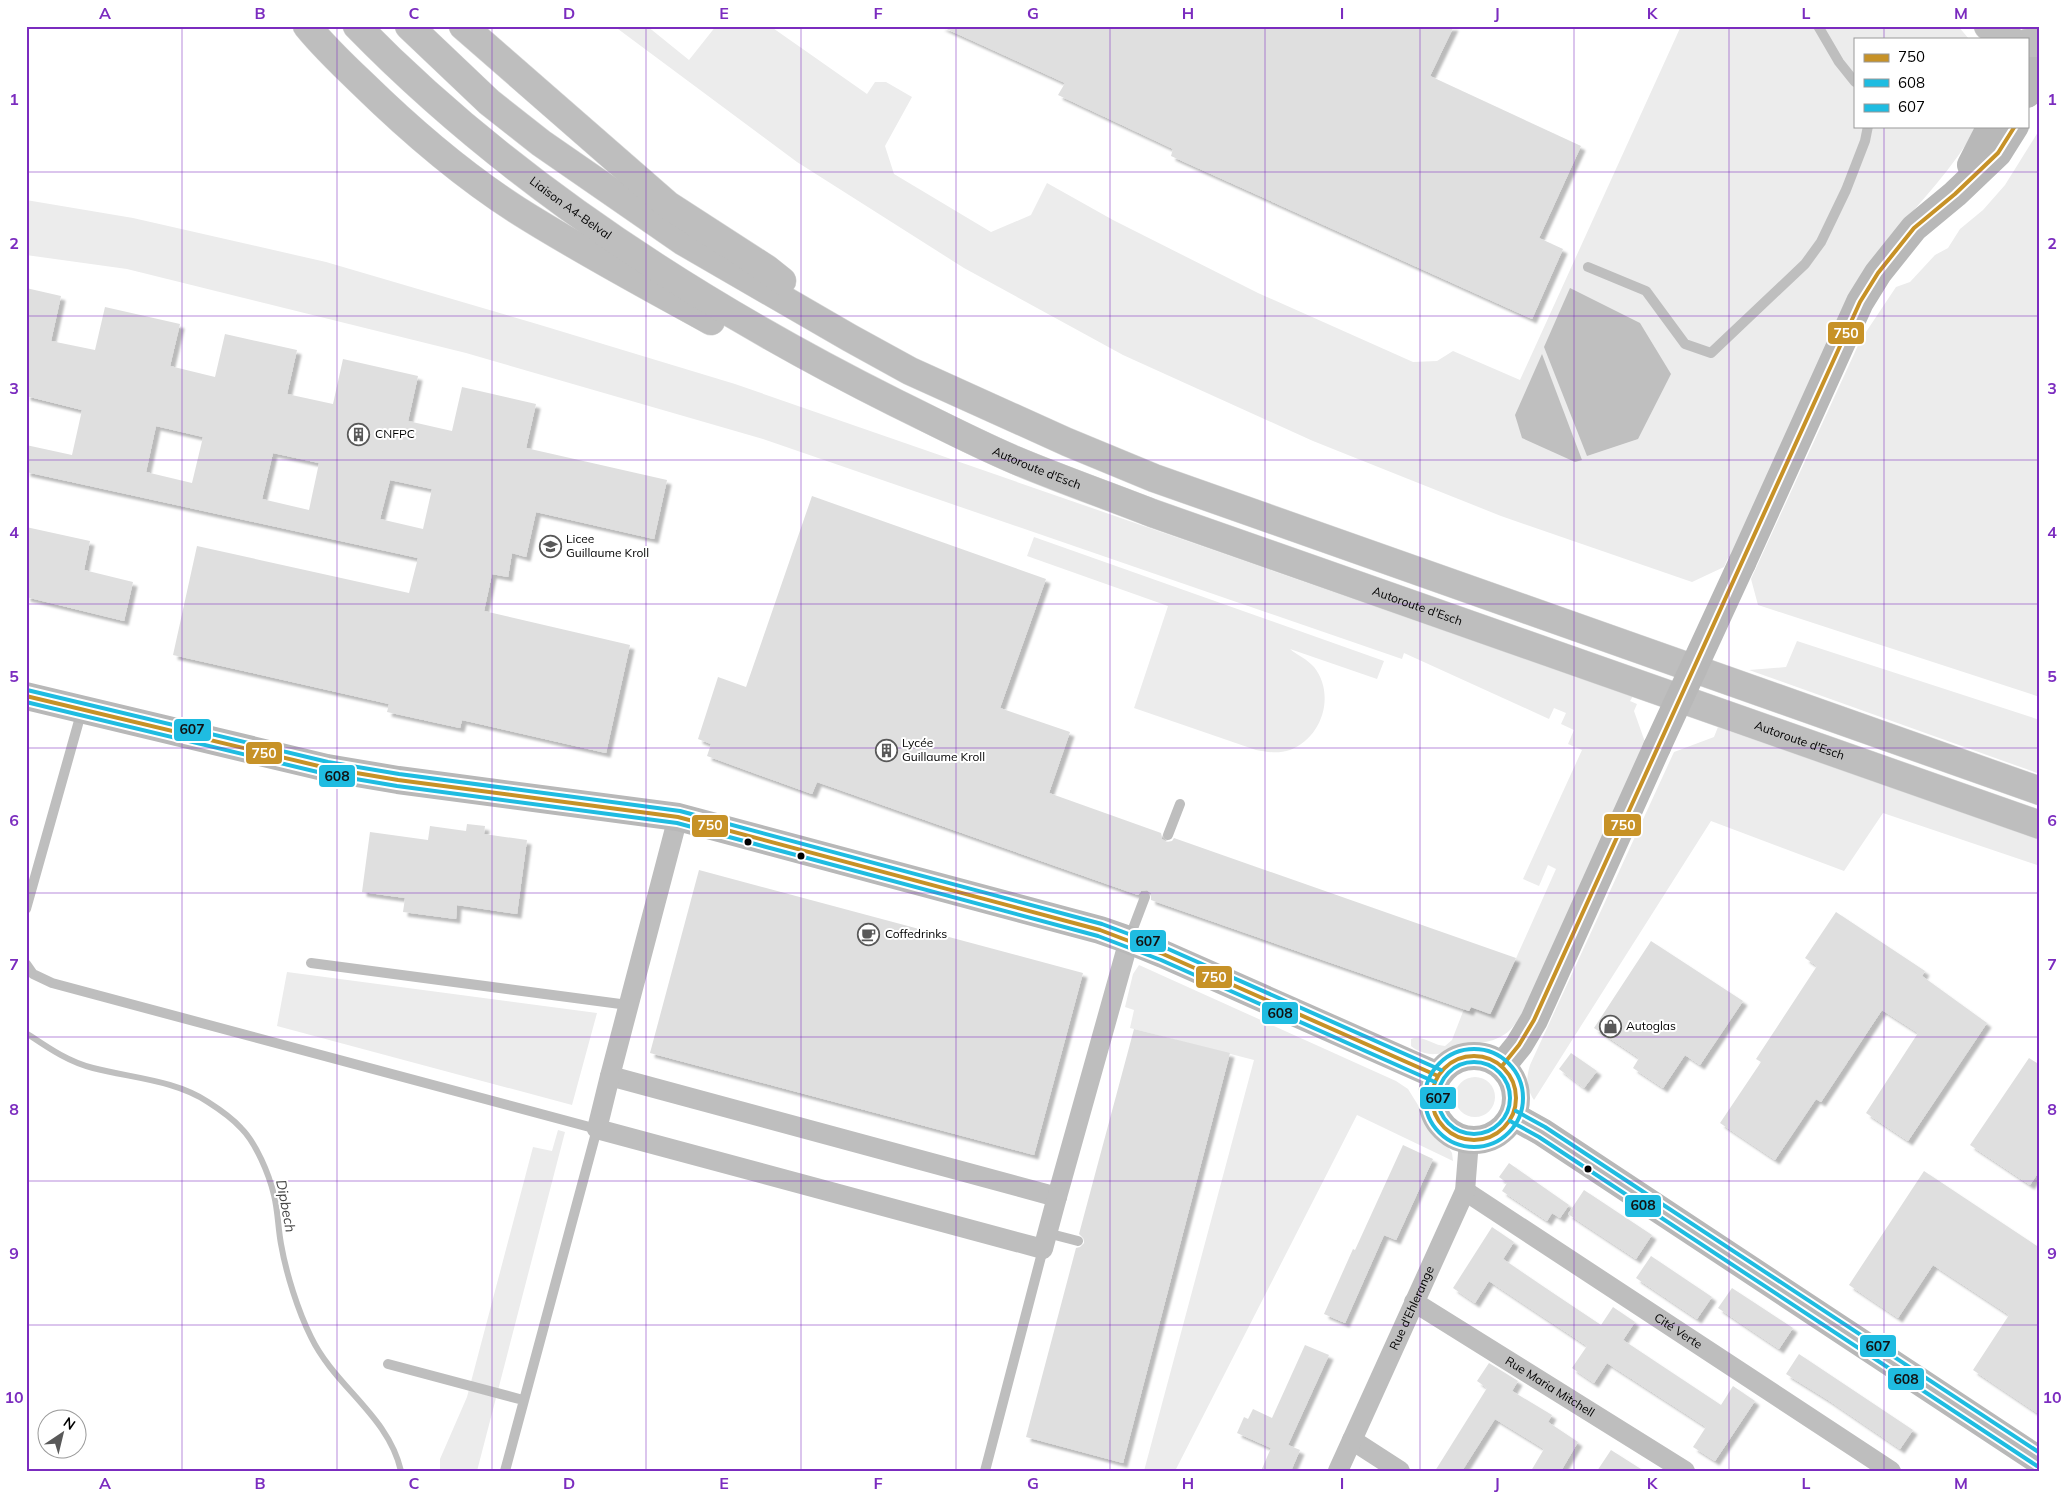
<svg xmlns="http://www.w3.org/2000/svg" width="2066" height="1497" viewBox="0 0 2066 1497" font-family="Mulish,sans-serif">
	<defs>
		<filter id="shadow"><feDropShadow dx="4.5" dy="4.5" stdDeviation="1" flood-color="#0004"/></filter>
	</defs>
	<rect width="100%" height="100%" fill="#fff"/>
	<!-- green -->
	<path fill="#ececec" d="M 614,26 L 647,26 L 689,60 L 716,26 L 770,26 L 867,94 L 875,82 L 886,82 L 912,97 L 885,146 L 894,174 L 991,232 L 1031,215 L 1047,183 L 1113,220 L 1258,293 L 1413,362 L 1437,361 L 1453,351 L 1520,380 L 1681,26 L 1958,26 L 1969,39 L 1855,39 L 1855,126 L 1978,126 C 1953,167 1922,202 1889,237 L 1732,560 L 1728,558 L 1724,567 L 1692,582 L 1501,516 L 1313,441 L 1123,355 L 964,268 L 797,162 Z
		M 2040,129 L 2040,697 L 1758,605 L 1751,579 L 1860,341 L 1896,287 L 1910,282 L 1935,255 L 1948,248 L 1960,229 L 1983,210 L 2005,185 Z
		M 26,200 L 133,218 L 326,262 L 537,324 L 735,384 L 1633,696 L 1630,701 L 1637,704 L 1634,711 L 1645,742 C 1615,809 1585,876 1555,943 C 1546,963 1525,1016 1510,1030 C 1495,1044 1479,1042 1461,1046 C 1452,1048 1445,1054 1436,1054 C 1427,1055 1417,1051 1411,1046 L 1411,1039 C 1421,1034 1434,1046 1445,1046 L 1452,1040 L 1464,1009 L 1469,1011 L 1471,1007 L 1491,1014 L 1556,869 L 1548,865 L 1539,886 L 1523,879 L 1582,750 L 1568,744 L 1574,730 L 1561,724 L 1566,713 L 1554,708 L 1549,719 L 1404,653 L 1402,659 L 763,439 L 466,353 L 127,269 L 26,255 Z
		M 1034,537 L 1384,661 L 1377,679 L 1290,649 C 1297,655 1307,659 1314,667 C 1336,695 1322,738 1290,750 C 1278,754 1267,752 1256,750 L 1134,708 L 1168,606 L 1027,556 Z
		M 1797,641 L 2040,720 L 2040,774 L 1749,670 L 1786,667 Z
		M 1718,727 L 2040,839 L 2040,866 L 1883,813 L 1844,871 L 1711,821 L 1534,1100 C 1526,1088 1526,1078 1530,1065 L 1674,752 L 1714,737 Z
		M 1139,965 L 1396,1081 L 1408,1089 L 1436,1134 L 1446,1143 L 1452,1153 L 1453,1161 L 1357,1115 L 1175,1471 L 1144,1471 L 1254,1060 L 1130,1028 L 1134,1010 L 1125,1007 L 1133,974 Z
		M 287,972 L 597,1013 L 572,1105 L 277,1026 Z
		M1455 1097a20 20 0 1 1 40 0a20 20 0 1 1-40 0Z
		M 558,1130 L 565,1132 L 477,1471 L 440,1471 L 440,1459 L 467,1397 L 533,1147 L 552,1151 Z"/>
	<!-- water -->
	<path fill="#bfbfbf" d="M 1570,288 L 1640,323 L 1671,374 L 1638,439 L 1587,456 L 1544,347 Z
		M 1542,354 L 1582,460 L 1575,462 L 1522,438 L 1515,415 Z"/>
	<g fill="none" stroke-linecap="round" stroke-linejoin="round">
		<!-- stream -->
		<path stroke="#bfbfbf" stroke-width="6" d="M 26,1033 C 47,1047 68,1062 93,1068 C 131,1078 175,1080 208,1102 C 219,1109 232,1118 241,1128 C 256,1143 269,1174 274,1195 C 278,1211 278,1228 281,1244 C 286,1273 298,1311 311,1337 C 335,1387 388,1415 401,1471"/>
	</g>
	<!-- building -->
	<path fill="#dfdfdf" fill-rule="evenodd" filter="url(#shadow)" d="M 940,26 L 1454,26 L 1430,76 L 1581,146 L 1539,238 L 1563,249 L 1532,319 L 1171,156 L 1173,149 L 1058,95 L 1065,83 Z
		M 26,288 L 61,296 L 51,341 L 95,350 L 105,307 L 180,324 L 170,366 L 215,377 L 225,334 L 297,350 L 287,394 L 333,404 L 343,359 L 418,376 L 408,421 L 452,431 L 462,387 L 536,404 L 526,448 L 667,480 L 654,539 L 536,512 L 526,557 L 512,553 L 508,577 L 492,574 L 484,611 L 630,645 L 606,753 L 462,720 L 460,728 L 387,712 L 389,704 L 173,655 L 197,546 L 409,593 L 418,558 L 26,472 L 26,445 L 72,455 L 82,410 L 26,396 ZM 156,426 L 203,437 L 192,483 L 146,472 ZM 273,453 L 319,463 L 309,510 L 262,499 ZM 390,480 L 432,489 L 423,529 L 380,519 Z
		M 812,496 L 1046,579 L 1000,708 L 1070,732 L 1049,793 L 1161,833 L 1162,839 L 1166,842 L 1172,841 L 1174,838 L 1516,958 L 1490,1014 L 1471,1007 L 1469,1011 L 1151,900 L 1151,893 L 1147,890 L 1141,891 L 1138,895 L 817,782 L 812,794 L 707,756 L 711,744 L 698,739 L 718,677 L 746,687 Z
		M 26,527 L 90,541 L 84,570 L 133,582 L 124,621 L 26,597 Z
		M 467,824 L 485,826 L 484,834 L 527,840 L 517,914 L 457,905 L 456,919 L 403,912 L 405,898 L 362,892 L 370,832 L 428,840 L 430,826 L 466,831 Z
		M 699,870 L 1083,973 L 1034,1155 L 650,1053 Z
		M 1836,912 L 1925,971 L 1922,976 L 1987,1023 L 1908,1141 L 1866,1113 L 1918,1033 L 1882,1010 L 1821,1102 L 1816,1099 L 1775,1160 L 1720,1123 L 1761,1062 L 1756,1059 L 1817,966 L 1805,958 Z
		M 1651,941 L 1743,1001 L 1700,1065 L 1685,1055 L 1663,1088 L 1633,1068 L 1639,1058 L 1594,1028 Z
		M 1134,1029 L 1230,1053 L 1123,1463 L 1026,1437 L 1076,1248 L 1080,1247 L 1084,1243 L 1084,1239 L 1079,1234 Z
		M 1571,1053 L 1597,1071 L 1584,1088 L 1559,1069 Z
		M 2029,1058 L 2040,1065 L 2040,1170 L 2030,1185 L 1970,1145 Z
		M 1403,1145 L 1433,1159 L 1396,1240 L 1384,1235 L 1345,1323 L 1324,1314 L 1353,1249 L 1355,1250 Z
		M 1509,1163 L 1569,1205 L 1560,1218 L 1552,1213 L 1547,1221 L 1502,1191 L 1507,1183 L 1499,1177 Z
		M 1924,1171 L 2040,1248 L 2040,1415 L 1973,1370 L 2009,1315 L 1933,1265 L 1898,1318 L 1849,1285 Z
		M 1584,1190 L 1652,1235 L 1636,1259 L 1568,1214 Z
		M 1492,1227 L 1514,1242 L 1503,1259 L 1553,1293 L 1601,1325 L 1613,1307 L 1635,1322 L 1623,1340 L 1721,1405 L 1733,1386 L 1755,1401 L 1715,1461 L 1693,1447 L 1706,1427 L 1607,1363 L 1594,1383 L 1572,1368 L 1587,1346 L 1489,1281 L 1475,1303 L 1453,1288 Z
		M 1651,1256 L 1712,1297 L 1697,1319 L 1636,1278 Z
		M 1732,1288 L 1793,1328 L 1779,1349 L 1718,1308 Z
		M 1305,1345 L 1329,1355 L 1288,1445 L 1300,1450 L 1291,1471 L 1261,1471 L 1271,1448 L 1237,1433 L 1244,1417 L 1248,1419 L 1253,1409 L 1272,1418 Z
		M 1799,1354 L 1913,1430 L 1900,1449 L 1828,1400 L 1786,1374 Z
		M 1489,1363 L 1518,1381 L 1512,1391 L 1552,1415 L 1548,1422 L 1578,1442 L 1561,1471 L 1531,1471 L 1544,1449 L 1495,1419 L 1462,1471 L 1435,1471 L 1487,1388 L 1477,1381 Z
		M 1611,1450 L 1644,1471 L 1597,1471 Z"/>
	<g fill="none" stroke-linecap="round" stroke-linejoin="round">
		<defs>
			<path id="primary" d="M 1988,26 L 2010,39
				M 2027,43 L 2040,43"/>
			<g id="highway">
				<path d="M 307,26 C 324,47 343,65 362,83 C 410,130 461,174 517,210 C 580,250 646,285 711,321"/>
				<path id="s4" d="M 357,26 C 511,184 700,305 896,403 C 935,422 975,443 1015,460 C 1060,479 1106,495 1152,513 L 2040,825"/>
				<path d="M 409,26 L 489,102 L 541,143 L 684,242 L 850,338 L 910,371 L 1067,442 L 1154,478 L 2040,791"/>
				<path d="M 463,26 L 668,205 L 767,269 L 782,281"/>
			</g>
		</defs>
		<!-- primary casing -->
		<use href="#primary" stroke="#dbdbdb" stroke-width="29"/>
		<!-- highway casing -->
		<use href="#highway" stroke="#dbdbdb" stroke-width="29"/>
		<!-- lane -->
		<path stroke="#bebebe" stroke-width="10" d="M 1818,26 L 1839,62 L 1855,82
			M 1588,267 L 1646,291 L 1685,344 L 1711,353 L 1805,264 L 1821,242 L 1846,190 L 1865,141 L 1868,126
			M 1168,835 L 1180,804
			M 26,909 L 82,710
			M 1129,939 L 1145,897
			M 311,963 L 628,1005
			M 26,964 L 33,974 L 52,983 L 597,1129 L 505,1471
			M 1047,1233 L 1078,1241
			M 388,1364 L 523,1400
			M 985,1471 L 1043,1249"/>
		<!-- street -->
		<g stroke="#bebebe" stroke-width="20">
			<path d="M 678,817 L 610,1076 L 1057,1197 L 1129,940"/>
			<path d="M 610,1076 L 597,1129 L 1043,1249 L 1057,1197"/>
			<path id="s1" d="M 1465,1191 L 1891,1471"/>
			<path id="s2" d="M 1414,1302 L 1685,1471"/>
			<path d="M 1352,1440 L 1400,1471"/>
			<path id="s3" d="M 1338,1471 L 1465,1191 L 1469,1141"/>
		</g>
		<!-- secondary -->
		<path stroke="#b8b8b8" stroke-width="28" d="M 2027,94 L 2040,65
			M 1971,165 L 1991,126
			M 1742,563 L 1860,302 L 1878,273 L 1914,228 L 1955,194 L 1998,153 L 2015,126
			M 26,696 L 327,768 L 398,780 L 678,817 L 1100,930 L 1129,940 L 1163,954 L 1438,1076
			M1432 1098a42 42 0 1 1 84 0a42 42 0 1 1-84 0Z
			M 1502,1066 L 1519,1045 L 1534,1020 L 1657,747
			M 1513,1116 L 1542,1132 L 2040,1461"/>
		<!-- primary -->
		<use href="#primary" stroke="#bebebe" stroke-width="28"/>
		<!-- highway -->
		<use href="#highway" stroke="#bebebe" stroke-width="28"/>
		<!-- secondary-bridge -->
		<path stroke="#b8b8b8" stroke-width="28" d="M 1657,747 L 1742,563"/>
		<defs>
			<path id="bus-1" d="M 26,696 L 327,768 L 398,780 L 678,817 L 1100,930 L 1163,954 L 1438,1076
				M1432 1098a42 42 0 1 1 84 0a42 42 0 1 1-84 0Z
				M 1502,1066 L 1519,1045 L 1534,1020 L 1860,302 L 1878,273 L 1914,228 L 1955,194 L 1998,153 L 2015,126"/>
			<path id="bus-2" d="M 26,702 L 326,774 L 397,786 L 677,823 L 1098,936 L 1161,960 L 1435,1082
				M1425 1098a49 49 0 1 1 98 0a49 49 0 1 1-98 0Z
				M 1510,1121 L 1539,1137 L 2037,1466"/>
			<path id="bus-3" d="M 27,690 L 328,762 L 399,774 L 680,811 L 1102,924 L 1166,948 L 1441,1070
				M1438 1098a36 36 0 1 1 72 0a36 36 0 1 1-72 0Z
				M 1516,1111 L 1545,1127 L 2040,1453"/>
		</defs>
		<!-- bus-1 casing -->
		<use href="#bus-1" stroke="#fff" stroke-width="8"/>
		<!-- bus-2 casing -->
		<use href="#bus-2" stroke="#fff" stroke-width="8"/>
		<!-- bus-3 casing -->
		<use href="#bus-3" stroke="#fff" stroke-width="8"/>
		<!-- bus-1 -->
		<use href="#bus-1" stroke="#c79227" stroke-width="4"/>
		<!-- bus-2 -->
		<use href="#bus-2" stroke="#1fbce1" stroke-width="4"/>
		<!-- bus-3 -->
		<use href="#bus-3" stroke="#1fbce1" stroke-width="4"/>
	</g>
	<!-- grid -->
	<path fill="none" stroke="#7b2cbf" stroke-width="1" stroke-opacity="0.55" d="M 182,26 L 182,1471M 337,26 L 337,1471M 492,26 L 492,1471M 646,26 L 646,1471M 801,26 L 801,1471M 956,26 L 956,1471M 1110,26 L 1110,1471M 1265,26 L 1265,1471M 1420,26 L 1420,1471M 1574,26 L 1574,1471M 1729,26 L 1729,1471M 1884,26 L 1884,39M 1884,126 L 1884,1471M 26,172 L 2040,172M 26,316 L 2040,316M 26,460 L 2040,460M 26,604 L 2040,604M 26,748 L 2040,748M 26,893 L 2040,893M 26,1037 L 2040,1037M 26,1181 L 2040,1181M 26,1325 L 2040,1325"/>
	<!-- icons -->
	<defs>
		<symbol id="building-ring" viewBox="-11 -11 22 22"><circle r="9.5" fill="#fff" stroke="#595959" stroke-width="1.5"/><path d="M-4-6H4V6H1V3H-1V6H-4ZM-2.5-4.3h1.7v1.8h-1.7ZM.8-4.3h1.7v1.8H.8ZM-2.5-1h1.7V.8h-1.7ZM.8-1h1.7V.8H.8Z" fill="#595959"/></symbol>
		<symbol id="school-ring" viewBox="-11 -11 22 22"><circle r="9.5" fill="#fff" stroke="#595959" stroke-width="1.5"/><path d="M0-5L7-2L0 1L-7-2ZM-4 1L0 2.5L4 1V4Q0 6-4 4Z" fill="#595959"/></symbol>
		<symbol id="cafe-ring" viewBox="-11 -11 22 22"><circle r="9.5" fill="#fff" stroke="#595959" stroke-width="1.5"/><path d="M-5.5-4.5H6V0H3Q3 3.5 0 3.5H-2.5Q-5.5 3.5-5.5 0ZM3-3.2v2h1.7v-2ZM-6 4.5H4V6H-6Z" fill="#595959"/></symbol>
		<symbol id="shop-ring" viewBox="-11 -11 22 22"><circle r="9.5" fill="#fff" stroke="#595959" stroke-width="1.5"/><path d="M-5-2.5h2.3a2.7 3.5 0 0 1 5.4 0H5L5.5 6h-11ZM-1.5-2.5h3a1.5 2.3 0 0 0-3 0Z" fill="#595959"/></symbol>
	</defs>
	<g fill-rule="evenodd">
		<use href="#building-ring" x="346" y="422" width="25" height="25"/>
		<use href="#school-ring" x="538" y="534" width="25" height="25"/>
		<use href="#building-ring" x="874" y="738" width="25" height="25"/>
		<use href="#cafe-ring" x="856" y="922" width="25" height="25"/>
		<use href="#shop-ring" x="1598" y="1014" width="25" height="25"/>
	</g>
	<!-- markers -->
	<g fill="#000" stroke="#fff" stroke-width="2">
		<circle cx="748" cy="842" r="4.5"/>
		<circle cx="801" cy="856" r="4.5"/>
		<circle cx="1588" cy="1169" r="4.5"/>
	</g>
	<g text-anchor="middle" stroke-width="4" stroke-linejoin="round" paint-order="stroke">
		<!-- street labels -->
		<g font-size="12" fill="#000" stroke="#fff">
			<text dy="4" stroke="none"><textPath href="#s4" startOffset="281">Liaison A4-Belval</textPath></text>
			<text dy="4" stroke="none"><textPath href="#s4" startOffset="816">Autoroute d'Esch</textPath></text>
			<text dy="4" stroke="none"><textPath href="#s4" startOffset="1221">Autoroute d'Esch</textPath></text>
			<text dy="4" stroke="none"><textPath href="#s4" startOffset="1626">Autoroute d'Esch</textPath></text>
			<text dy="4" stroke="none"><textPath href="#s3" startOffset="179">Rue d'Ehlerange</textPath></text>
			<text dy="4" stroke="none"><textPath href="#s1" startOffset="255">Cité Verte</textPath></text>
			<text dy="4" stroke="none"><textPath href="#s2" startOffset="160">Rue Maria Mitchell</textPath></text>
		</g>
		<!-- poi labels -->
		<g font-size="12" fill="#000" stroke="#fff" text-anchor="start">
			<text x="375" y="438">CNFPC</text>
			<text x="566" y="543">Licee<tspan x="566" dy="14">Guillaume Kroll</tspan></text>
			<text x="902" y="747">Lycée<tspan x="902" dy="14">Guillaume Kroll</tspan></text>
			<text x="885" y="938">Coffedrinks</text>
			<text x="1626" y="1030">Autoglas</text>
		</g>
		<!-- water labels -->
		<g font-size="14" font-style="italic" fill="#444" stroke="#fff">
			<text transform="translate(286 1206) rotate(79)" y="5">Dipbech</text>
		</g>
	</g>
	<g stroke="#fff" stroke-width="2">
		<rect x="1827" y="321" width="38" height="24" rx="5" fill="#c79227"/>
		<rect x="173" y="718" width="39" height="24" rx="5" fill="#1fbce1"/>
		<rect x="245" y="741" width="38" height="24" rx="5" fill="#c79227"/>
		<rect x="318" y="764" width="38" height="24" rx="5" fill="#1fbce1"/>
		<rect x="1603" y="813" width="39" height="24" rx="5" fill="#c79227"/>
		<rect x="691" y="814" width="38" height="24" rx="5" fill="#c79227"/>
		<rect x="1129" y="929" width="38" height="24" rx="5" fill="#1fbce1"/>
		<rect x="1195" y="965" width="38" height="24" rx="5" fill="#c79227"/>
		<rect x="1261" y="1001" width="38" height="24" rx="5" fill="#1fbce1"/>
		<rect x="1419" y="1086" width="38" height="24" rx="5" fill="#1fbce1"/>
		<rect x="1624" y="1194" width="38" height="24" rx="5" fill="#1fbce1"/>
		<rect x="1859" y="1334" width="38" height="24" rx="5" fill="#1fbce1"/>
		<rect x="1887" y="1367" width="38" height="24" rx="5" fill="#1fbce1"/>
	</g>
	<g font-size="14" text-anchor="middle" font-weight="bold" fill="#fff">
		<text x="1846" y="338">750</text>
		<text x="264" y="758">750</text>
		<text x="1623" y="830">750</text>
		<text x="710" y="830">750</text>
		<text x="1214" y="982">750</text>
	</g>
	<g font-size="14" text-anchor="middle" font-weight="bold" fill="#111">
		<text x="192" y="734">607</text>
		<text x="337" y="781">608</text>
		<text x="1148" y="946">607</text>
		<text x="1280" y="1018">608</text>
		<text x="1438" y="1103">607</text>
		<text x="1643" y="1210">608</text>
		<text x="1878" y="1351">607</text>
		<text x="1906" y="1384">608</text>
	</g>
	<!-- border -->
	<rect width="2066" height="1497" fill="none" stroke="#ffffff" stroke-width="55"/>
	<!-- legend -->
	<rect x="1854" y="38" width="175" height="90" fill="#ffffff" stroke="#999999"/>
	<rect x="1864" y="54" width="25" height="8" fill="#c79227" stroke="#999999"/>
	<text x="1898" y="62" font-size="15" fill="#000000">750</text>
	<rect x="1864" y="79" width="25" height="8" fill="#1fbce1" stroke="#999999"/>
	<text x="1898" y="88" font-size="15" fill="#000000">608</text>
	<rect x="1864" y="104" width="25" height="8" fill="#1fbce1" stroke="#999999"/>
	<text x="1898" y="112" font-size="15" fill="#000000">607</text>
	<!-- north arrow -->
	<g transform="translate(62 1434) rotate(35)"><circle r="24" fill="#ffffff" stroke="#999999"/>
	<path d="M0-4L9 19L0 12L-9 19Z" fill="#595959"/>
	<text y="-8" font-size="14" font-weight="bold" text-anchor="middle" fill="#000000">N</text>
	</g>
	<rect x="28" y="28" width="2010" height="1442" fill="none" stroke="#7b2cbf" stroke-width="2"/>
	<g font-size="16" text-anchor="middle" font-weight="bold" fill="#7b2cbf">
		<text x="105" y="19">A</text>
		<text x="260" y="19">B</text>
		<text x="414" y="19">C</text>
		<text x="569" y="19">D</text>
		<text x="724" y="19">E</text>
		<text x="878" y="19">F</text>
		<text x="1033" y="19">G</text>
		<text x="1188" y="19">H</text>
		<text x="1342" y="19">I</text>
		<text x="1497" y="19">J</text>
		<text x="1652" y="19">K</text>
		<text x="1806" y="19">L</text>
		<text x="1961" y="19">M</text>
		<text x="14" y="105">1</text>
		<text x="2052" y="105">1</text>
		<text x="14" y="249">2</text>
		<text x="2052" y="249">2</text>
		<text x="14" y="394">3</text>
		<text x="2052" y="394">3</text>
		<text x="14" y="538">4</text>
		<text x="2052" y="538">4</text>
		<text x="14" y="682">5</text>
		<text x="2052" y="682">5</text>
		<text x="14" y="826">6</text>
		<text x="2052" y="826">6</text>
		<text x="14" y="970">7</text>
		<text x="2052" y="970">7</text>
		<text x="14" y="1115">8</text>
		<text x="2052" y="1115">8</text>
		<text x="14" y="1259">9</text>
		<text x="2052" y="1259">9</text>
		<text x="14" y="1403">10</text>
		<text x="2052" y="1403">10</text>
		<text x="105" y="1489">A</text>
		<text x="260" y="1489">B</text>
		<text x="414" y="1489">C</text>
		<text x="569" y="1489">D</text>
		<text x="724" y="1489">E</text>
		<text x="878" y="1489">F</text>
		<text x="1033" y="1489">G</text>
		<text x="1188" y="1489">H</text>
		<text x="1342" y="1489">I</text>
		<text x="1497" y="1489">J</text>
		<text x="1652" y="1489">K</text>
		<text x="1806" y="1489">L</text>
		<text x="1961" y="1489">M</text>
	</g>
</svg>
